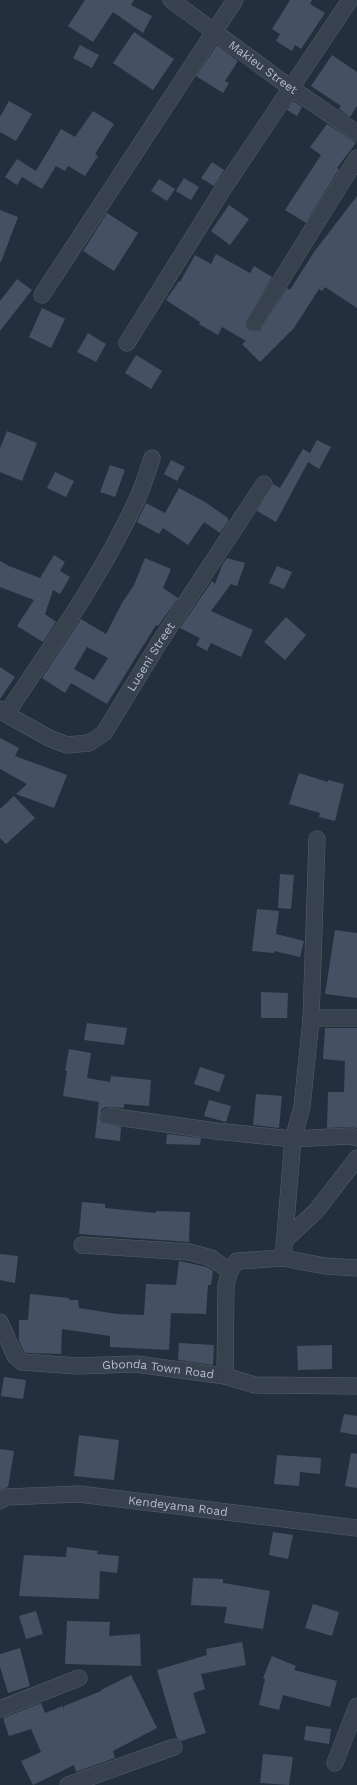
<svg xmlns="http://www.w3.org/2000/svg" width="357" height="1785" viewBox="0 0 357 1785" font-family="'Work Sans',sans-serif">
	<rect width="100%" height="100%" fill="#242f3e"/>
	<!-- building -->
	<path fill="#455162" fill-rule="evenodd" d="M 85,0 L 134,0 L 131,5 L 152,16 L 143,33 L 113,12 L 93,42 L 68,26 Z
		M 290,0 L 312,0 L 310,4 L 325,13 L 301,49 L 295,45 L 292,51 L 276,41 L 280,34 L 272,29 Z
		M 134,32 L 174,59 L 153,90 L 113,63 Z
		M 80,45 L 99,55 L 92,68 L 73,58 Z
		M 217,45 L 238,61 L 225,81 L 229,83 L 223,93 L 196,76 Z
		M 332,55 L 357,72 L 357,106 L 350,117 L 339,109 L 341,106 L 311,86 Z
		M 9,101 L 32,114 L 16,141 L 0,132 L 0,117 Z
		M 293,101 L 302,107 L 297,116 L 287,110 Z
		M 93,111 L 114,124 L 95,154 L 98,156 L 85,176 L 68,166 L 65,171 L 56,166 L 42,189 L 22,177 L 17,185 L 5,177 L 17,159 L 36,171 L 61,129 L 75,137 Z
		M 327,124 L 356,143 L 337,168 L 339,169 L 306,223 L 285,210 L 321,155 L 310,147 Z
		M 212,162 L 224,170 L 214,186 L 201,178 Z
		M 184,178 L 199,187 L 191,200 L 176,191 Z
		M 159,179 L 175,189 L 167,201 L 151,191 Z
		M 357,196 L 357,308 L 325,287 L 322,291 L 319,289 L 294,328 L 260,362 L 242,344 L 246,341 L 222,327 L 218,335 L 199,324 L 200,322 L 166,300 L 179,281 L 180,282 L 195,255 L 211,264 L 216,254 L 250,273 L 254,266 L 272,277 L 246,321 L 246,326 L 250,330 L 255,331 L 260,330 L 287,288 L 290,290 L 314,252 Z
		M 229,205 L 249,219 L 230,245 L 211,231 Z
		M 0,210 L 18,217 L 1,262 L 0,262 Z
		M 107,213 L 138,233 L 114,271 L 83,251 Z
		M 17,279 L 32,290 L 0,331 L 0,301 Z
		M 42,308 L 65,319 L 51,348 L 29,337 Z
		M 88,333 L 106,344 L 96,362 L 77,352 Z
		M 136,355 L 162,371 L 151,389 L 125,373 Z
		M 7,431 L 37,443 L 22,481 L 0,472 L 0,448 Z
		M 317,440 L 331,447 L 319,469 L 308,462 L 276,522 L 257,511 L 273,484 L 280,488 L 303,449 L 310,453 Z
		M 171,460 L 185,467 L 177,481 L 164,474 Z
		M 110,465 L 125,470 L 115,497 L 100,492 Z
		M 55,472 L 74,481 L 66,497 L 47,488 Z
		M 179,488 L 205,502 L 228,518 L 228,522 L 220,533 L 204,522 L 188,545 L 163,528 L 159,534 L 137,522 L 146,503 L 165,513 Z
		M 54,555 L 65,562 L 60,571 L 70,577 L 60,594 L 53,590 L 45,614 L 56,622 L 43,642 L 17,626 L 34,600 L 0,587 L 0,561 L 9,566 L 40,578 Z
		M 145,558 L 171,569 L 163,588 L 178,598 L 158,626 L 156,625 L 107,704 L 71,683 L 65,693 L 42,678 L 81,619 L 106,634 L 122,603 L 134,585 ZM 87,647 L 108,658 L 94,680 L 74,669 Z
		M 227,558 L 245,563 L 237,586 L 231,584 L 211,611 L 253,630 L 241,657 L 211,643 L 207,651 L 196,645 L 200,638 L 180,628 L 212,581 L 215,584 L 222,565 Z
		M 277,566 L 292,572 L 284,589 L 269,583 Z
		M 286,617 L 306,635 L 285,660 L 264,642 Z
		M 0,667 L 15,677 L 0,699 Z
		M 0,738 L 19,748 L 15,756 L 67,775 L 54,808 L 16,794 L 27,784 L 0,769 Z
		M 299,773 L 328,782 L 328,780 L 344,784 L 335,821 L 319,817 L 320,813 L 289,804 Z
		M 14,796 L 35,818 L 6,844 L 0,838 L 0,809 Z
		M 280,874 L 294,875 L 291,909 L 278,908 Z
		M 257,909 L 279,911 L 276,934 L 304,941 L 300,957 L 274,951 L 274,953 L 252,951 Z
		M 335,930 L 357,933 L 357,998 L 325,994 Z
		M 261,992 L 288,993 L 287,1018 L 261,1018 Z
		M 87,1023 L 127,1028 L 124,1045 L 84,1040 Z
		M 325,1028 L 357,1028 L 357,1128 L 348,1127 L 327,1128 L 328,1092 L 344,1092 L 345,1061 L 323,1059 Z
		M 69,1049 L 91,1053 L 87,1078 L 110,1082 L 111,1076 L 151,1080 L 149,1106 L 124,1104 L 124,1108 L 110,1107 L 105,1107 L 101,1110 L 100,1119 L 103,1123 L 121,1127 L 120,1141 L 95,1138 L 99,1102 L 63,1096 L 67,1071 L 65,1071 Z
		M 200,1067 L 225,1075 L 219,1092 L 194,1084 Z
		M 256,1094 L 282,1096 L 279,1128 L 253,1125 Z
		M 209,1100 L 231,1106 L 226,1122 L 204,1116 Z
		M 167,1134 L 201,1138 L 200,1145 L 166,1144 Z
		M 82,1202 L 105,1204 L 105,1208 L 156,1213 L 156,1211 L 190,1212 L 189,1242 L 79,1234 Z
		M 0,1254 L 18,1256 L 15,1283 L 0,1280 Z
		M 179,1261 L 207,1267 L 213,1271 L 211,1285 L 208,1285 L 206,1314 L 171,1313 L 169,1350 L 110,1347 L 110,1336 L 62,1329 L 61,1354 L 26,1353 L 23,1350 L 19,1341 L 19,1320 L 28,1320 L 30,1294 L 69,1298 L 69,1300 L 78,1300 L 79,1308 L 117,1314 L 144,1315 L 146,1284 L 176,1285 Z
		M 179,1343 L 214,1345 L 213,1365 L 178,1360 Z
		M 332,1345 L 332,1369 L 298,1370 L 297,1346 Z
		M 4,1377 L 26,1380 L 23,1399 L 1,1396 Z
		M 344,1414 L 357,1416 L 357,1435 L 340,1432 Z
		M 79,1435 L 119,1440 L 114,1480 L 74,1476 Z
		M 0,1449 L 14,1451 L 8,1487 L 0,1490 Z
		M 351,1453 L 357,1454 L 357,1488 L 345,1486 Z
		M 277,1455 L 321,1458 L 320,1474 L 300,1472 L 299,1486 L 274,1484 Z
		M 273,1532 L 293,1535 L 288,1559 L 269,1555 Z
		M 67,1547 L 98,1551 L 97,1554 L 119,1556 L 117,1573 L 100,1571 L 99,1599 L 19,1596 L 24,1555 L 66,1557 Z
		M 193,1578 L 223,1579 L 223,1583 L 270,1591 L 263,1629 L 224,1623 L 227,1607 L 191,1605 Z
		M 313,1604 L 339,1612 L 332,1636 L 305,1628 Z
		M 36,1611 L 43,1634 L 26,1639 L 19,1616 Z
		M 67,1621 L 110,1622 L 109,1636 L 140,1634 L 141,1666 L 65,1664 Z
		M 242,1642 L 246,1665 L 201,1674 L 205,1689 L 193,1693 L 206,1733 L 181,1741 L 177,1738 L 157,1670 L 207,1655 L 206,1649 Z
		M 20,1648 L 30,1686 L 8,1693 L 0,1667 L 0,1654 Z
		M 272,1656 L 296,1666 L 294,1670 L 337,1681 L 330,1707 L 283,1695 L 279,1710 L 259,1705 L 265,1679 L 263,1678 Z
		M 131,1675 L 157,1728 L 113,1751 L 115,1758 L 76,1772 L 74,1765 L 33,1785 L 21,1761 L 41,1752 L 31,1729 L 9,1736 L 3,1718 L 41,1703 L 45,1713 L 63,1706 L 64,1711 L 64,1706 L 101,1691 L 101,1690 Z
		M 306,1726 L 331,1729 L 329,1744 L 304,1740 Z
		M 263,1754 L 293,1757 L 289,1785 L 260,1783 Z"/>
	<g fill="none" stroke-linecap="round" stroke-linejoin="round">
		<defs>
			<g id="street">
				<path id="s1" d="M 171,0 L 291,88 L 357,133"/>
				<path d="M 42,295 L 235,0"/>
				<path d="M 255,322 L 357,158"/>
				<path d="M 127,343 L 223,189 L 350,0"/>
				<path id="s2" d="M 0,709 L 6,714 L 49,738 L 67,745 L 89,743 L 104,733 L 159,643 L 264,484"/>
				<path d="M 6,714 C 53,644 104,573 139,495 C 144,483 148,470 152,458"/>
				<path d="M 311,1020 L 317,839"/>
				<path d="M 109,1116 L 216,1131 L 293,1139 L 349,1136 L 357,1138"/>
				<path d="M 285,1240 L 317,1210 L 357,1158"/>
				<path d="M 82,1245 L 189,1252 L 211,1258 L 230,1271"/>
				<path d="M 283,1258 L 293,1139 L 302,1107 L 311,1020 L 321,1018 L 357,1018"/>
				<path id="s3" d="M 0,1322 L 15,1356 L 22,1362 L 78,1366 L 136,1364 L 225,1376 L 226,1285 L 230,1271 L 237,1261 L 283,1258 L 325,1266 L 357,1268"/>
				<path d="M 225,1376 L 255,1385 L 357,1386"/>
				<path id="s4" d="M 0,1501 L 6,1497 L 79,1494 L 357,1528"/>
				<path d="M 0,1709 L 79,1678"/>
				<path d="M 335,1763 L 357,1706"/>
				<path d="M 68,1785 L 174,1747"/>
			</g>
		</defs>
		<!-- street casing -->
		<use href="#street" stroke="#565f6c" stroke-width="17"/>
		<!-- street -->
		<use href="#street" stroke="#38414e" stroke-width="16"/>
	</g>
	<g text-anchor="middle" stroke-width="3.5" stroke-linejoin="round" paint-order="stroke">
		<!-- street labels -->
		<g font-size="12" fill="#b4bcc9" stroke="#1d2633">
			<text dy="4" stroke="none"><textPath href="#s1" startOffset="114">Makieu Street</textPath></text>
			<text dy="4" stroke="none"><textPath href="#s2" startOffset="206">Luseni Street</textPath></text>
			<text dy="4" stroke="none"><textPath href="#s3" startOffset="183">Gbonda Town Road</textPath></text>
			<text dy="4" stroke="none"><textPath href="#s4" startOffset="180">Kendeyama Road</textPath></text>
		</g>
	</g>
</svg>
